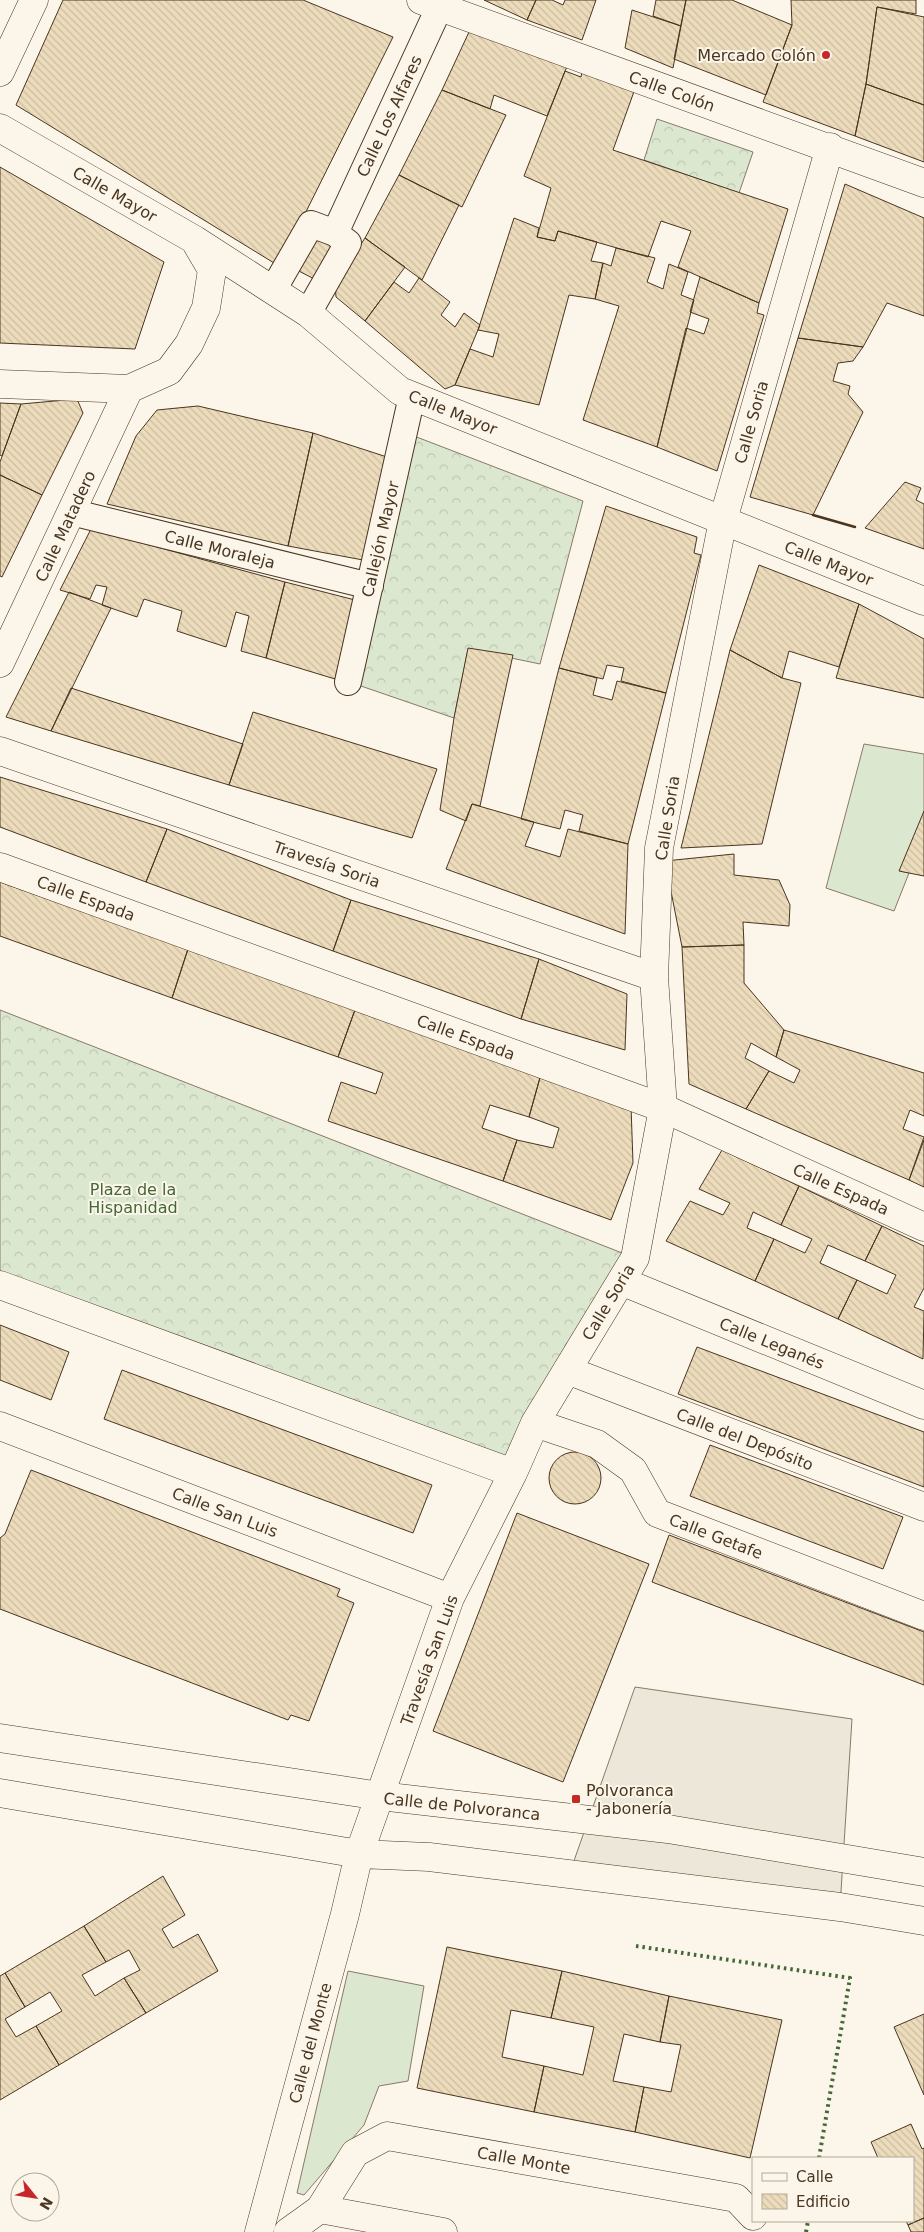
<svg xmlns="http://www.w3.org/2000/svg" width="924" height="2232" viewBox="0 0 924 2232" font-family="'DejaVu Sans',sans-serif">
	<defs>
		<pattern id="forest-crowns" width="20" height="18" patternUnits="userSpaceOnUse" patternTransform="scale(1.25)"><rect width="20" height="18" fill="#dce7d0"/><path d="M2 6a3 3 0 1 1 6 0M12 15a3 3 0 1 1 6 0" fill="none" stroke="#bec7b2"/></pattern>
		<pattern id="building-back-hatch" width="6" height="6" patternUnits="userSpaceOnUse" patternTransform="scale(1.25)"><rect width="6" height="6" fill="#ecdcbc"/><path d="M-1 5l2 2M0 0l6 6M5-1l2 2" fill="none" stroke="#ccbda1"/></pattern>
	</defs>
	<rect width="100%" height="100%" fill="#fbf6e9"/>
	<!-- grass -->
	<path fill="#dce7d0" stroke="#887966" d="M 864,744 L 924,754 L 924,813 L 900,871 L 909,873 L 894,911 L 826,888 Z
		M 348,1971 L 424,1986 L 408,2081 L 379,2086 L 364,2125 L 304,2195 L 297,2193 Z"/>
	<!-- forest -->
	<path fill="url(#forest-crowns)" stroke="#887966" d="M 657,119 L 753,152 L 739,193 L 644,160 Z
		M 414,436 L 583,501 L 540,664 L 468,649 L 454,718 L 358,685 Z
		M 0,1010 L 635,1258 L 513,1473 L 0,1285 Z"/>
	<!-- parking -->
	<path fill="#ede7d9" stroke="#887966" d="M 635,1687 L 852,1719 L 840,1907 L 569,1875 Z"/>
	<!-- building -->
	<path fill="url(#building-back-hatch)" stroke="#4a3520" d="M 63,0 L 303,0 L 393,37 L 279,266 L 16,105 Z
		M 484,0 L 536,0 L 527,20 Z
		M 536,0 L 552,0 L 563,5 L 565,0 L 596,0 L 582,40 L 527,20 Z
		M 656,0 L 686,0 L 681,26 L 653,16 Z
		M 686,0 L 732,0 L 792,25 L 766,95 L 674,59 Z
		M 791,0 L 916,0 L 916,14 L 877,7 L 866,84 L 855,136 L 763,102 L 792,25 Z
		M 877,7 L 924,17 L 924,105 L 866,84 Z
		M 632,10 L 681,26 L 673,68 L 625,48 Z
		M 469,32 L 568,64 L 547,116 L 494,95 L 490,109 L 442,90 Z
		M 583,67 L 636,86 L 613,150 L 788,209 L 759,303 L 678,267 L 691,231 L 661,221 L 648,257 L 558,231 L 555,241 L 537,237 L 551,188 L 524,176 L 565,71 L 581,77 Z
		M 866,84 L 924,105 L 924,162 L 855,136 Z
		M 442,90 L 506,115 L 462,207 L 399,175 Z
		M 0,167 L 164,262 L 135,349 L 0,343 Z
		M 399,175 L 459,205 L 422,280 L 365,238 Z
		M 845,184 L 924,218 L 924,316 L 887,303 L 863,347 L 798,338 Z
		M 514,218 L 539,228 L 537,237 L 555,241 L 558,231 L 597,242 L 591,261 L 603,263 L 595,299 L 569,295 L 539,405 L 455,385 L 470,349 L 493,357 L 499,334 L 478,330 Z
		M 316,232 L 341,246 L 320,282 L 295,269 Z
		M 365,238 L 405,267 L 365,321 L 336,297 L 335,284 Z
		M 616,248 L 655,258 L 647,282 L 663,289 L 669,264 L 688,272 L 681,295 L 694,300 L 657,447 L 583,420 L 619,306 L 595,299 L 603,263 L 611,266 Z
		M 700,277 L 759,303 L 757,313 L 764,315 L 717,471 L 657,447 L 686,328 L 704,334 L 709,319 L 690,312 Z
		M 419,278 L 450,302 L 441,315 L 455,327 L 464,313 L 480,325 L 455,385 L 445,389 L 365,321 L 394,282 L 409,293 Z
		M 798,338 L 863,347 L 853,361 L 838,363 L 833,381 L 850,386 L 848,394 L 863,412 L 813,515 L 750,497 Z
		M 77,399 L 83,413 L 42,495 L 0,475 L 0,462 L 21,404 Z
		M 0,403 L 21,404 L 2,456 L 0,455 Z
		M 198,406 L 313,433 L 288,546 L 107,504 L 136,436 L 157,410 Z
		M 313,433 L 387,457 L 363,560 L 288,546 Z
		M 0,475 L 42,495 L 2,577 L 0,576 Z
		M 905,482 L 921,488 L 916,500 L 924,504 L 924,549 L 865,528 Z
		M 606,506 L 697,537 L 694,553 L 701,555 L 666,693 L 621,681 L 624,668 L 607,665 L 603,679 L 559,668 Z
		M 91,529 L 285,582 L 266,658 L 241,651 L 249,616 L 236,612 L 226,647 L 177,631 L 182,611 L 144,599 L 137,617 L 102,605 L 107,587 L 96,585 L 90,599 L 60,590 Z
		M 759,565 L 859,604 L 839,667 L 789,651 L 782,678 L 730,650 Z
		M 285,582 L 355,600 L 335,679 L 266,658 Z
		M 69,592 L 111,608 L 51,731 L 6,717 Z
		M 859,604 L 924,639 L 924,698 L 836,678 Z
		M 468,648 L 513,655 L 480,806 L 472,804 L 466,821 L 440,810 L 454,718 Z
		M 730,650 L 782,678 L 801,683 L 762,844 L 681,848 Z
		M 559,668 L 597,678 L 593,695 L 612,700 L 617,681 L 666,693 L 628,844 L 579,831 L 583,815 L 565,810 L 560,829 L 521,819 Z
		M 71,688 L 243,744 L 229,785 L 51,731 Z
		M 253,712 L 437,769 L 412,838 L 229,785 Z
		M 0,777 L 167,829 L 146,882 L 0,827 Z
		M 472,804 L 534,822 L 525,846 L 560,857 L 568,829 L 628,844 L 625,934 L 446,869 Z
		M 924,811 L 924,876 L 899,871 Z
		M 167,829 L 351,900 L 333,951 L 146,882 Z
		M 734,854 L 734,875 L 779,880 L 790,905 L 789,926 L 743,922 L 744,945 L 682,947 L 665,861 Z
		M 0,882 L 188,949 L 172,998 L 0,936 Z
		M 351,900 L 539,959 L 521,1019 L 333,951 Z
		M 744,945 L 744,983 L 784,1030 L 776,1057 L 751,1043 L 745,1058 L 769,1071 L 746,1109 L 689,1084 L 682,947 Z
		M 188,949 L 356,1007 L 338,1057 L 172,998 Z
		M 539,959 L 627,994 L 625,1050 L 521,1019 Z
		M 356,1007 L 541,1074 L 529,1117 L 490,1105 L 482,1128 L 517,1140 L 503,1181 L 328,1121 L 341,1082 L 376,1094 L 383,1073 L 338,1057 Z
		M 784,1030 L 924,1073 L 924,1116 L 910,1110 L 903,1129 L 924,1137 L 909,1180 L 746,1109 L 769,1071 L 794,1083 L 800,1070 L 776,1057 Z
		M 541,1074 L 631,1106 L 633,1163 L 611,1220 L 503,1181 L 517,1140 L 553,1148 L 559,1128 L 529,1117 Z
		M 924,1140 L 924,1187 L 909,1180 Z
		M 722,1150 L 799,1186 L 781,1225 L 753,1212 L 747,1228 L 774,1239 L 755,1281 L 666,1241 L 690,1201 L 723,1215 L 730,1203 L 699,1189 Z
		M 799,1186 L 882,1226 L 865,1261 L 828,1245 L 820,1263 L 857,1280 L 838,1319 L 755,1281 L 774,1239 L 805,1253 L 812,1239 L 781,1225 Z
		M 882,1226 L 924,1246 L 924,1288 L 914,1307 L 924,1311 L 923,1359 L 838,1319 L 857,1280 L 887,1294 L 896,1275 L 865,1261 Z
		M 0,1325 L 69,1352 L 51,1400 L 0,1380 Z
		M 697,1347 L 924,1432 L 924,1487 L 678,1394 Z
		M 122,1370 L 432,1485 L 413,1533 L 104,1419 Z
		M 710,1445 L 903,1517 L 883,1569 L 690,1496 Z
		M549 1478a26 26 0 1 1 52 0a26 26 0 1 1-52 0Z
		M 31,1470 L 340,1589 L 337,1596 L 354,1603 L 309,1721 L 291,1715 L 288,1720 L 0,1609 L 0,1538 L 5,1534 Z
		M 517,1513 L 649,1564 L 563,1782 L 433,1731 Z
		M 669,1535 L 924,1632 L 924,1685 L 652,1582 Z
		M 163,1876 L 185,1915 L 162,1929 L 173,1948 L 198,1934 L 218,1971 L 146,2013 L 124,1978 L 140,1970 L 129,1950 L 106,1962 L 84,1926 Z
		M 84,1926 L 106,1962 L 82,1975 L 95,1996 L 124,1978 L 146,2013 L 59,2065 L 36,2026 L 62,2011 L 50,1992 L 25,2007 L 5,1973 Z
		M 447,1947 L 562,1971 L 551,2018 L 511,2010 L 502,2057 L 544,2066 L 534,2112 L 417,2088 Z
		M 562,1971 L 669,1996 L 660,2042 L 624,2034 L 613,2081 L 644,2087 L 635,2132 L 534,2112 L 544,2066 L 583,2075 L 594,2027 L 551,2018 Z
		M 5,1973 L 25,2007 L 5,2019 L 16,2037 L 36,2026 L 59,2065 L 0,2100 L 0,1976 Z
		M 669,1996 L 782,2020 L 750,2158 L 635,2132 L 644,2087 L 671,2092 L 681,2045 L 660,2042 Z
		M 924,2014 L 924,2095 L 894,2027 Z
		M 911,2124 L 922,2149 L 924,2148 L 924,2218 L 908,2225 L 906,2221 L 913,2221 L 913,2158 L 878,2158 L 871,2142 Z
		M 924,2218 L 924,2232 L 911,2232 L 908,2225 Z"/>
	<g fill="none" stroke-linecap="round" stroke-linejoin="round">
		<defs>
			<path id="pedestrian" d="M 273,290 L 311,224 L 335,233
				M 308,313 L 348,243 L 335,233 L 439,8
				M 71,512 L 370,586
				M 348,682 L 412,396"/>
			<path id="minor" d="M 421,0 L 924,183
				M 0,72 L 34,0
				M 0,128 L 195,240 L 308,313 L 400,391 L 924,601
				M 0,384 L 129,389 L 169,371 L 189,344 L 206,308 L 212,270 L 195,241
				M 0,663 L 129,389
				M 0,751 L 654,977
				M 0,867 L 663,1108 L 924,1227
				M 621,1281 L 924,1405
				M 0,1285 L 513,1473
				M 567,1370 L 924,1507
				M 535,1423 L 597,1444 L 633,1470 L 657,1513 L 924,1616
				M 0,1426 L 450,1598
				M 0,1738 L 380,1796 L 668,1829 L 924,1872
				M 0,1793 L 359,1854 L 429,1857 L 840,1907 L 924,1921
				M 320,2209 L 443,2232
				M 259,2232 L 345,1914 L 359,1854 L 450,1598 L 513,1473 L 535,1423 L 635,1258 L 663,1108 L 654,977 L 659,848 L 723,520 L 830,147
				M 288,2232 L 320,2209 L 355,2153 L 387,2136 L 736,2198 L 753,2216"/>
		</defs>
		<!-- pedestrian casing -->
		<use href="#pedestrian" stroke="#4a3520" stroke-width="28"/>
		<!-- minor casing -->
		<use href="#minor" stroke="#4a3520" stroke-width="29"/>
		<!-- pedestrian -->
		<use href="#pedestrian" stroke="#fbf6e9" stroke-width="26"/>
		<!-- minor -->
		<use href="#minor" stroke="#fbf6e9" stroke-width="28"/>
		<!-- hedge -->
		<path stroke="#436837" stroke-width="4" stroke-dasharray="2.5 4" stroke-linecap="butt" d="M 636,1946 L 850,1978 L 819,2158
			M 806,2232 L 808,2221"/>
		<!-- wall -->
		<path stroke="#4a3520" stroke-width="2.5" d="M 813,515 L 855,527"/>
	</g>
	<!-- markers -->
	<g fill="#c62828" stroke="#fbf6e9" stroke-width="2">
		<circle cx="826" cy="55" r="5"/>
		<rect x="571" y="1794" width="10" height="10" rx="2.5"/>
	</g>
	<g text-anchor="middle" stroke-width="4" stroke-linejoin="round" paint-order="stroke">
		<!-- poi labels -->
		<g font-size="16" fill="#4a3520" stroke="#fbf6e9" text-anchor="end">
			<text x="816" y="61">Mercado Colón</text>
			<text x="586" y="1796" text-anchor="start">Polvoranca<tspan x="586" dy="18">- Jabonería</tspan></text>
		</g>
		<!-- street labels -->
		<g font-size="16" fill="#4a3520" stroke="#fbf6e9">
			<text transform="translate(672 91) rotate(20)" y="6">Calle Colón</text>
			<text transform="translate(389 116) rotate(-65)" y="6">Calle Los Alfares</text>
			<text transform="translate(115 194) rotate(30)" y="6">Calle Mayor</text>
			<text transform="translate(453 412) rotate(22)" y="6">Calle Mayor</text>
			<text transform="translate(751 422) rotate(-74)" y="6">Calle Soria</text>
			<text transform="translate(65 526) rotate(-65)" y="6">Calle Matadero</text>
			<text transform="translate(380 539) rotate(-77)" y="6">Callejón Mayor</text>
			<text transform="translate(220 549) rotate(14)" y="6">Calle Moraleja</text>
			<text transform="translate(829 563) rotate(22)" y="6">Calle Mayor</text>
			<text transform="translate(667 818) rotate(-81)" y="6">Calle Soria</text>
			<text transform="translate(327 864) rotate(19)" y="6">Travesía Soria</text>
			<text transform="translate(86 898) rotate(20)" y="6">Calle Espada</text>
			<text transform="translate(466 1037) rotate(20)" y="6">Calle Espada</text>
			<text transform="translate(841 1189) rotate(24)" y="6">Calle Espada</text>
			<text transform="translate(608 1302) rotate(-59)" y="6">Calle Soria</text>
			<text transform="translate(772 1343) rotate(22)" y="6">Calle Leganés</text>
			<text transform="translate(745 1439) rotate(21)" y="6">Calle del Depósito</text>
			<text transform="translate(225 1512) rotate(21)" y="6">Calle San Luis</text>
			<text transform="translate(716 1536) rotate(21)" y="6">Calle Getafe</text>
			<text transform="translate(429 1660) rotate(-70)" y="6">Travesía San Luis</text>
			<text transform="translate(462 1806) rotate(6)" y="6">Calle de Polvoranca</text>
			<text transform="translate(310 2043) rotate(-75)" y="6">Calle del Monte</text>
			<text transform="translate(524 2160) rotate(10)" y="6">Calle Monte</text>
		</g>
		<!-- park labels -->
		<g font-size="16" fill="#436837" stroke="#fbf6e9">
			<text x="133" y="1195">Plaza de la<tspan x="133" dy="18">Hispanidad</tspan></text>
		</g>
	</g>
	<!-- legend -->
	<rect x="752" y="2157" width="162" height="65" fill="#fbf6e9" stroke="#b4a999"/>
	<rect x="762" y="2173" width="25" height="8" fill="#fbf6e9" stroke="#b4a999"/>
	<text x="796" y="2182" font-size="15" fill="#4a3520">Calle</text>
	<rect x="762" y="2194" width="25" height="15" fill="url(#building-back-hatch)" stroke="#b4a999"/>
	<text x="796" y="2207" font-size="15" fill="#4a3520">Edificio</text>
	<!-- north arrow -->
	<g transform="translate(35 2197) rotate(120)"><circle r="24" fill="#fbf6e9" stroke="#b4a999"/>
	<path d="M0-4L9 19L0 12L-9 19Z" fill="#c62828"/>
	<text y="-8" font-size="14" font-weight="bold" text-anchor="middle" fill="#4a3520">N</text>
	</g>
</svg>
